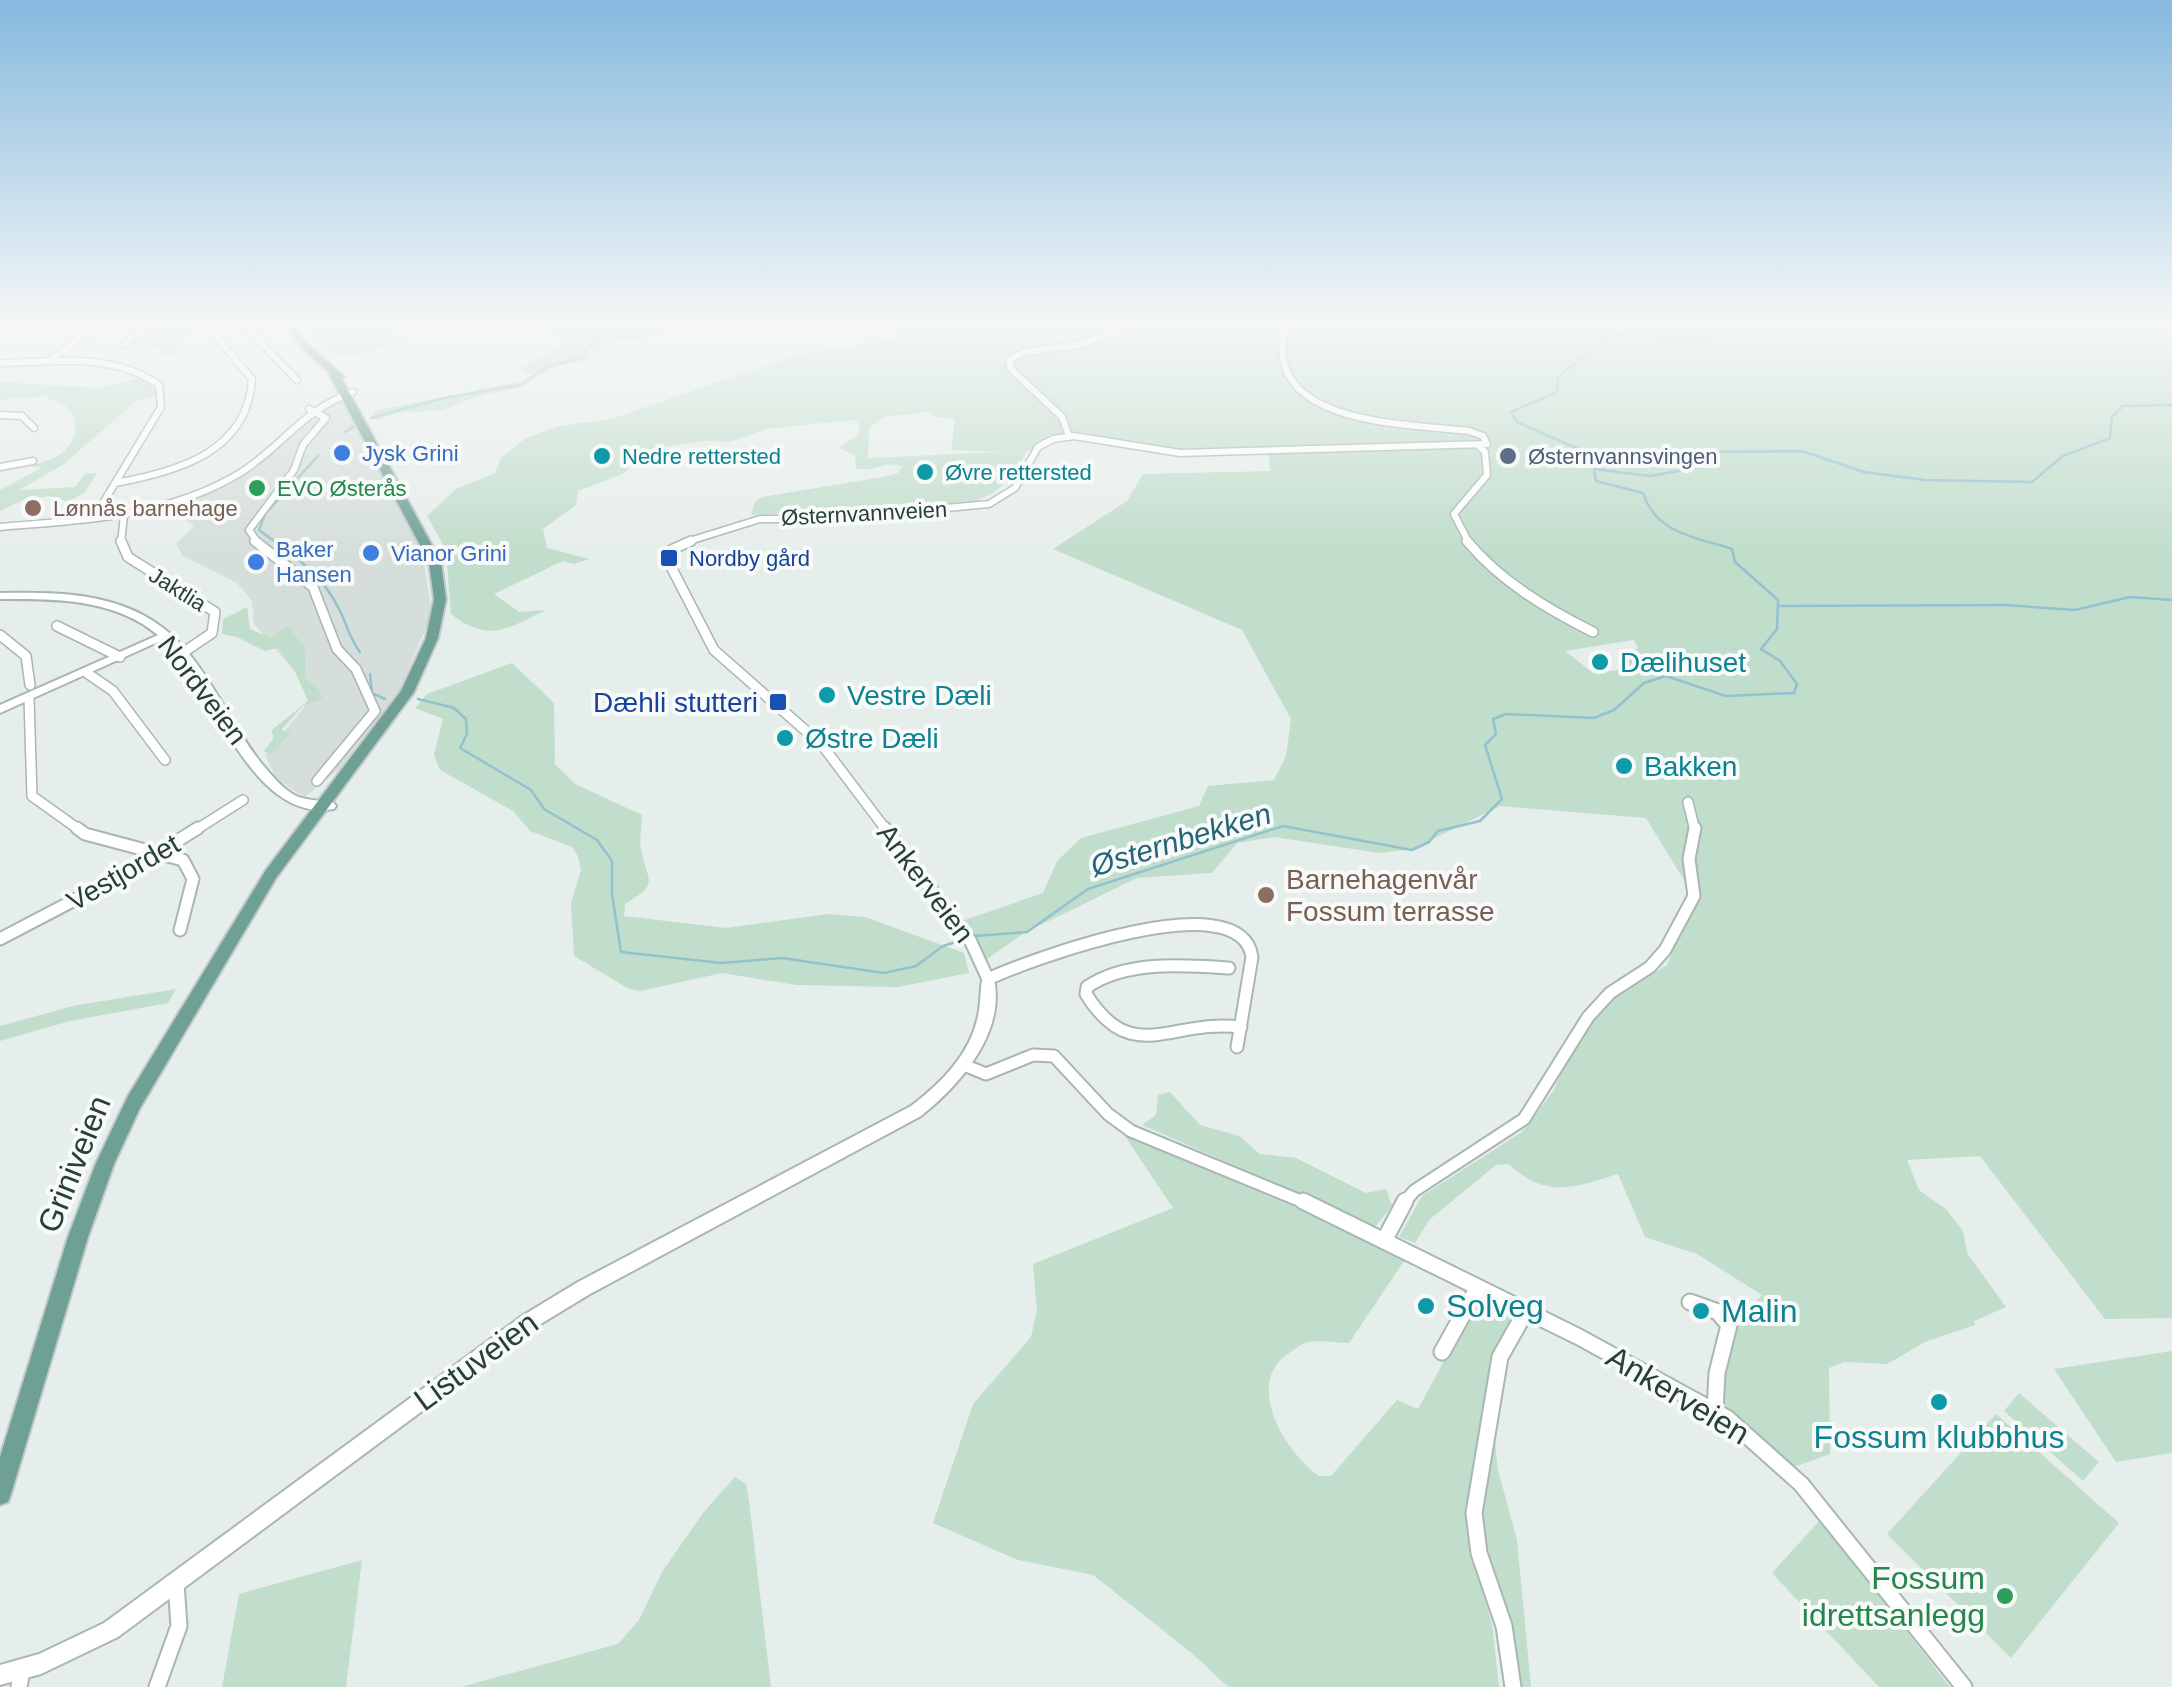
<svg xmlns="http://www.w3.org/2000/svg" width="2172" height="1687" viewBox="0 0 2172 1687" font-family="Arial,sans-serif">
	<rect width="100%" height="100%" fill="#e6eeeb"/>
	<!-- built -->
	<path fill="#d5deda" d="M 345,399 L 422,553 L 432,614 L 399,691 L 340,768 L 304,798 L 276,778 L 265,755 L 312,698 L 301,679 L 254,624 L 252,601 L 237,583 L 182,555 L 176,544 L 194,526 L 171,508 L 220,489 L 248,471 L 325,404 Z"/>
	<!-- green -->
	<path fill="#c1ddcb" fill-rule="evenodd" d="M 179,321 L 198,321 L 205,328 L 177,339 L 179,345 L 173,355 L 161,356 L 164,350 L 147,344 L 128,344 C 145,330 163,333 179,321 Z
		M 300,321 L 390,321 L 383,324 L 403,340 C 346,358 341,371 300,321 Z
		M 529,321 L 646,321 L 644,340 L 608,342 L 585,360 L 552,368 L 520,388 L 482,395 L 442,410 L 395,413 L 376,421 L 372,413 L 378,410 L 529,380 L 532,375 L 520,368 L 557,349 L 567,336 L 525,326 Z
		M 876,321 L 1132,321 L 1123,333 L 1224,325 L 1225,321 L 2172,321 L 2172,327 L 2159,327 L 2172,339 L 2154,338 L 2172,347 L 2172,1318 L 2105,1319 L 1980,1156 L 1907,1160 L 1919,1190 L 1947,1210 L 1963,1231 L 1967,1253 L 2006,1307 L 1974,1321 L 1975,1325 L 1925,1342 L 1887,1364 L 1844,1362 L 1829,1368 L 1830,1454 L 1794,1467 L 1720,1405 L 1721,1370 L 1738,1319 L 1762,1295 L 1697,1254 L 1645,1237 L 1618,1174 C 1573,1188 1546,1199 1509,1164 L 1496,1165 L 1429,1220 L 1415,1243 L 1399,1237 L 1422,1196 L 1522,1132 L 1554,1090 L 1570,1046 L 1594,1012 L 1667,965 L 1693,895 L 1646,818 L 1500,806 L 1413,849 L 1380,853 L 1274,837 L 1237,843 L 1212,873 L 1137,878 L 1024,933 L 986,960 L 962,921 L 1043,893 L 1057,861 L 1081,838 L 1199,806 L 1208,786 L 1274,780 L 1286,756 L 1291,719 L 1242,630 L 1053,549 L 1127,501 L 1143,474 L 1270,471 L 1268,448 L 1177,449 L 1075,432 L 1026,452 C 1012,481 1000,492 969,504 L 751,515 L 755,502 L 762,497 L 883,477 L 898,473 L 902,467 C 888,459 871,474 856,468 L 855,456 L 839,448 L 859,434 L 859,423 L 852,420 L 766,429 L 730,442 L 706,441 L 644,450 L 625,473 L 578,491 L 576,505 L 543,529 L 547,548 L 589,559 L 574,564 L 563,561 L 494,594 L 519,612 L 546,610 C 508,629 488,643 451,614 L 446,550 L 427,516 L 456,489 L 495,473 L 501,458 L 526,438 L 559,426 L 611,419 L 799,354 L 894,340 L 895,329 ZM 929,412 L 933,417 L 955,419 L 951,450 L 1002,452 L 868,458 L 869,428 L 884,417 ZM 1634,640 L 1638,648 L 1624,655 L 1618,670 L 1593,673 L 1565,651 Z
		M 145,377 L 158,395 L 136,401 L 64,464 L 19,490 L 75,487 L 85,474 L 97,473 L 85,492 L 68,502 L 50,496 L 25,499 L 0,511 L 0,490 L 43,467 L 31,467 C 42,461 52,461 62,453 C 85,434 78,402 48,400 L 48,396 L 0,400 L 0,382 L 100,388 Z
		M 247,607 L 250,629 L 272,638 L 288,625 L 305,649 L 305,678 L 319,690 L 322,699 L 303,706 L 281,730 L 291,733 L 270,755 L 264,751 L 273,739 L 272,730 L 308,701 L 293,667 L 278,648 L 265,651 L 237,637 L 222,634 L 223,619 Z
		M 512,663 L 554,703 L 555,764 L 575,784 L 642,815 C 642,826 639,839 641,850 C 648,883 660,883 625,904 L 624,916 L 726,928 L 829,914 L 865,917 L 964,953 L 969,973 L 898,987 L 797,985 L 722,973 L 640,991 L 629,989 L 574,956 L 571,903 L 581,870 L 578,856 L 572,847 L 530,831 L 513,811 L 440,770 L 434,755 L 443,719 L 415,708 L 427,694 Z
		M 176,989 L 168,1003 L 70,1021 L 0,1041 L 0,1026 L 73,1006 Z
		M 1170,1092 L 1200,1125 L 1239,1136 L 1260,1154 L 1296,1158 L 1366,1193 L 1386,1189 L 1392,1206 L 1375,1227 L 1142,1125 L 1156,1115 L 1158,1095 Z
		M 1124,1135 L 1408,1255 L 1349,1343 C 1336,1343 1322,1340 1309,1342 C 1302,1343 1295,1349 1289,1353 C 1243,1383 1285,1452 1319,1476 L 1331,1476 L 1397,1400 L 1418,1409 L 1481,1292 L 1515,1313 L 1495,1352 L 1466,1509 L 1471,1551 L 1492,1624 L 1499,1687 L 1228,1687 L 1193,1654 L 1093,1575 L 1018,1560 L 933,1523 L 973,1404 L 1031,1337 L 1037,1310 L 1033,1264 L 1173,1208 Z
		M 2172,1351 L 2172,1453 L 2116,1462 L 2054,1369 Z
		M 2019,1393 L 2099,1462 L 2083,1481 L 2004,1411 Z
		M 1492,1412 L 1498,1470 L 1517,1540 L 1531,1687 L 1522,1687 L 1483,1550 L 1478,1512 Z
		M 1996,1414 L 2119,1523 L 2011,1658 L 1887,1534 Z
		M 735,1477 L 746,1484 L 749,1501 L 771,1687 L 461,1687 L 618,1644 L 639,1620 L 662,1572 L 703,1513 Z
		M 1820,1520 L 1950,1687 L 1879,1687 L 1772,1573 Z
		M 362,1560 L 346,1687 L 222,1687 L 239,1594 Z"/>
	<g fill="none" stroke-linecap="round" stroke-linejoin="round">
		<!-- stream -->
		<path stroke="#94c1ce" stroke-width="2.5" d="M 604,335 L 628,338 L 688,321
			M 371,418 L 444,398 L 520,385 L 548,366 L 587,357 L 585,349 L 604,335 L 602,321
			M 345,432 L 355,426
			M 318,456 L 265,514 L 259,530 C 290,553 322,573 339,609 C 347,624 349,638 360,652
			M 1600,466 L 1583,451 L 1517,422 L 1511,412 L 1557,392 L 1558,377 L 1613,334 L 1707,340 L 1705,327 L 1716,327 L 1713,321
			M 1780,606 L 2005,605 L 2075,610 L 2130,597 L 2172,600
			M 370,674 L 372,693 L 385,699
			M 418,699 L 454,708 L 466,719 L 467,734 L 460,748 L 531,790 L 544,809 L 597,840 L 612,861 L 612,894 L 621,952 L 721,963 L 782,958 L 884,973 L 916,966 L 943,946 L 962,940
			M 974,936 L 1027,932 L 1088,889 L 1283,826 L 1412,850 L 1429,842 L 1438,831 L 1480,821 L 1502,799 L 1485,745 L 1496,734 L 1493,719 L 1506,714 L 1594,718 L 1614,710 L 1644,683 L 1666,676 L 1726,696 L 1794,693 L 1797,684 L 1780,661 L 1761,649 L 1777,629 L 1778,600 L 1735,562 L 1732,549 C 1696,537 1656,534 1643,493 L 1596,481 L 1594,469 L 1650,476 L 1701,467 L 1705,452 L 1802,451 L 1864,472 L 1925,480 L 2032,482 L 2063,456 L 2110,438 L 2112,417 L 2123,406 L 2172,405"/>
		<defs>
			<path id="minor-far3" d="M 240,321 L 297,380
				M 95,326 L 144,327 L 124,345
				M 48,362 L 98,324
				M 0,363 C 54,362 112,352 159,385 L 161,407 L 94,518
				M 0,415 L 22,416 L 34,428
				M 1069,436 L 1062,417 L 1011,369 L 1009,360 L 1024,352 L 1079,345 L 1144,321
				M 0,467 L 33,461
				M 115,483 C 177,472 248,452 252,379 L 203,321
				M 0,527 C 82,520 168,517 240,473 C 283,446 302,410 353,392
				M 121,543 L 124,515
				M 258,543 L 249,530 L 294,470 L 303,445 L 326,418 L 309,409
				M 683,543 L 760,519 L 830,519 L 989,504 L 1015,488 L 1038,447 L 1053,439 L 1074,436 L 1180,453 L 1487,444 L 1483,436 L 1469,431 C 1418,425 1302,425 1285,366 C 1280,349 1281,335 1291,321
				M 1469,543 L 1454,514 L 1487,475 L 1485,452 L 1480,447"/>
			<path id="minor-far2" d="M 121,541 L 128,557 L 215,612 L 212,633 L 181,654
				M 255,541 L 313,587 L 337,649 L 356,669 L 375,711 L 317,781
				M 691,541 L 671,550 L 667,559 L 714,650 L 822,745 L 887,831
				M 1467,541 C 1500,581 1547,609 1593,632
				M 57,626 L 120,657
				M 0,635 L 26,656 L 30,685
				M 87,673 L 113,691 L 165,760
				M 29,699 L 32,796 L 81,831
				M 1688,802 L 1695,831
				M 194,831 L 243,800"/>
			<path id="minor-far1" d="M 77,828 L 85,834 L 183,860 L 193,879 L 180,930
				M 885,828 L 970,940 L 988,979 C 1029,960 1241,881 1252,957 L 1237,1047
				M 0,939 L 126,873 L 198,828
				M 1229,968 C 1184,965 1126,960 1087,987 L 1086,994 C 1132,1068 1171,1018 1241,1027
				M 964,1065 L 986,1074 L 1033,1055 L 1054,1056 L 1108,1114 L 1131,1131 L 1308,1204
				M 1403,1204 L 1414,1191 L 1524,1119 L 1588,1017 L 1610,993 L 1650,967 L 1665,950 L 1694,896 L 1689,859 L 1695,828"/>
			<path id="minor" d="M 1303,1201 L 1579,1337 L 1727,1418 L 1801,1484 L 1964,1687
				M 1384,1241 L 1405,1201
				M 1690,1302 L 1718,1312 L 1729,1325 L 1717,1373 L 1715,1411
				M 1442,1352 L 1478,1287
				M 19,1687 L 22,1671
				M 157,1687 L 179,1626 L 176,1583
				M 1513,1687 L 1504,1626 L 1479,1553 L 1474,1513 L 1500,1357 L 1526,1311"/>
			<path id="tertiary" d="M 165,632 L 169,633 L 169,637 L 0,713 L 0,705 Z
				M 988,973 L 993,975 C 1008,1030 961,1084 921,1116 L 590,1294 L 534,1328 L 118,1637 L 41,1674 L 0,1685 L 0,1665 L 39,1654 L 104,1623 L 522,1316 L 578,1282 L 911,1106 C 941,1083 970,1055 978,1016 C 981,1002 980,988 983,975 Z"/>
			<path id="secondary" d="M 0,593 C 48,592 100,592 143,615 C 202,646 223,716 262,764 C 272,776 283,789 296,796 C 308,801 321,800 334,803 L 336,806 L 334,809 C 245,824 212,673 150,629 C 107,598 50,599 0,599 Z"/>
			<path id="primary" d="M 282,321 L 290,321 L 309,345 L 345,377 L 342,379 L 441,562 L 446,599 L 438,638 L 414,692 L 276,878 L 140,1108 L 114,1164 L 88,1237 L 11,1494 L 8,1502 L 0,1505 L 0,1457 L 68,1237 L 96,1163 L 128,1096 L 266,870 L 401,691 L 426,638 L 434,599 L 429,562 L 328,372 L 303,349 Z"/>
		</defs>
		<!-- minor-far3 casing -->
		<use href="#minor-far3" stroke="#a9b6b2" stroke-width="9"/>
		<!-- minor-far2 casing -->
		<use href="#minor-far2" stroke="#a9b6b2" stroke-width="12"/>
		<!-- minor-far1 casing -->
		<use href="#minor-far1" stroke="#a9b6b2" stroke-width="15"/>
		<!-- minor casing -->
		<use href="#minor" stroke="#a9b6b2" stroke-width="19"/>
		<!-- tertiary casing -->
		<use href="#tertiary" stroke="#a9b6b2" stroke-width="4"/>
		<!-- secondary casing -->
		<use href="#secondary" stroke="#a3b6b0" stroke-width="4"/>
		<!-- primary casing -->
		<use href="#primary" stroke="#c2c9c8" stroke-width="4"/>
		<!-- minor-far3 -->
		<use href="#minor-far3" stroke="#fff" stroke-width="6"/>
		<!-- minor-far2 -->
		<use href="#minor-far2" stroke="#fff" stroke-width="9"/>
		<!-- minor-far1 -->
		<use href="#minor-far1" stroke="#fff" stroke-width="11"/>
		<!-- minor -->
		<use href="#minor" stroke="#fff" stroke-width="15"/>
		<!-- tertiary -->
		<use href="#tertiary" fill="#fff" fill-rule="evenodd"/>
		<!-- secondary -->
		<use href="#secondary" fill="#fff" fill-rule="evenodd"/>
		<!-- primary -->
		<use href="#primary" fill="#6fa096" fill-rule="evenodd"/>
	</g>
	<!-- sky -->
	<linearGradient id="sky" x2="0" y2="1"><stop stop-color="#86b9de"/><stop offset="0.58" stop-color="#f4f7f6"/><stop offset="1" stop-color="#f4f7f6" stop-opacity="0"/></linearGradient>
	<rect width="2172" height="557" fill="url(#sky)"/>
	<!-- markers -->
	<g fill="#3f7fe0" stroke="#f7faf9" stroke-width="4">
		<circle cx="342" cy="453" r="10"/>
		<circle cx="371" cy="553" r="10"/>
		<circle cx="256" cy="562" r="10"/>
	</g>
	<g fill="#0f9aa8" stroke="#f7faf9" stroke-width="4">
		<circle cx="602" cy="456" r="10"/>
		<circle cx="925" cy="472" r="10"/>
		<circle cx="1600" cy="662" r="10"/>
		<circle cx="827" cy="695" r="10"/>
		<circle cx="785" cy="738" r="10"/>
		<circle cx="1624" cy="766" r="10"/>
		<circle cx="1426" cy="1306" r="10"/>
		<circle cx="1701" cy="1311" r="10"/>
		<circle cx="1939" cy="1402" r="10"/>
	</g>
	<circle fill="#5c6f8a" stroke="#f7faf9" stroke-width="4" cx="1508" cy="456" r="10"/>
	<g fill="#2e9e5b" stroke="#f7faf9" stroke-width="4">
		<circle cx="257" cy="488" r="10"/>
		<circle cx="2005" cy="1596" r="10"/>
	</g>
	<g fill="#8d6e63" stroke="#f7faf9" stroke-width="4">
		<circle cx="33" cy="508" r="10"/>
		<circle cx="1266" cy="895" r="10"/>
	</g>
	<g fill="#1a4fb4" stroke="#f7faf9" stroke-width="4">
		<rect x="659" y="548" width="20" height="20" rx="5"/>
		<rect x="768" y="692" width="20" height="20" rx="5"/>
	</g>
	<g text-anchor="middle" stroke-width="8" stroke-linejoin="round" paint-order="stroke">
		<!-- far-shop labels -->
		<g font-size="22" fill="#366cbe" stroke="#f7faf9" text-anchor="start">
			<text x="362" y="461">Jysk Grini</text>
			<text x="276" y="557">Baker<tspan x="276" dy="25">Hansen</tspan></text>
			<text x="391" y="561">Vianor Grini</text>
		</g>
		<!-- far-culture labels -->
		<g font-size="22" fill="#0d838f" stroke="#f7faf9" text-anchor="start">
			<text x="622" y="464">Nedre rettersted</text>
			<text x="945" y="480">Øvre rettersted</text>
		</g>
		<!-- far-service labels -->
		<g font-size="22" fill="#4e5e75" stroke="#f7faf9" text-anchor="start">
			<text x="1528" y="464">Østernvannsvingen</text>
		</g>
		<!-- far-leisure labels -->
		<g font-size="22" fill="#27864d" stroke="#f7faf9" text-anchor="start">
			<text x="277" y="496">EVO Østerås</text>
		</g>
		<!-- far-education labels -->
		<g font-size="22" fill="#785e54" stroke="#f7faf9" text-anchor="start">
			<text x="53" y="516">Lønnås barnehage</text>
		</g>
		<!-- far-street labels -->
		<g font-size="22" fill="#263f3a" stroke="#f7faf9">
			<text transform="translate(864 513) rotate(-3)" y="8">Østernvannveien</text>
			<text transform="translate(178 589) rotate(32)" y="8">Jaktlia</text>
		</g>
		<!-- far-transit labels -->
		<g font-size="22" fill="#164399" stroke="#f7faf9" text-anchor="start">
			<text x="689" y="566">Nordby gård</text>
		</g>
		<!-- culture labels -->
		<g font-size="28" fill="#0d838f" stroke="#f7faf9" text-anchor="start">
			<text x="1620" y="672">Dælihuset</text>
			<text x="847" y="705">Vestre Dæli</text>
			<text x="805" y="748">Østre Dæli</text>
			<text x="1644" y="776">Bakken</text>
		</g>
		<!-- street labels -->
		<g font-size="28" fill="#263f3a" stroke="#f7faf9">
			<text transform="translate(203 690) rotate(53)" y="10">Nordveien</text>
			<text transform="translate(123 872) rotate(-30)" y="10">Vestjordet</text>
			<text transform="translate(926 883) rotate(53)" y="10">Ankerveien</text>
		</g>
		<!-- transit labels -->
		<g font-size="28" fill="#164399" stroke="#f7faf9" text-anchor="end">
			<text x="758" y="712">Dæhli stutteri</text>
		</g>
		<!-- education labels -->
		<g font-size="28" fill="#785e54" stroke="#f7faf9" text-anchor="start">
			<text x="1286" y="889">Barnehagenvår<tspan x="1286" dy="32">Fossum terrasse</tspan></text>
		</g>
		<!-- water labels -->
		<g font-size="30" font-style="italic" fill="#246477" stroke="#f7faf9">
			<text transform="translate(1181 840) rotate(-17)" y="10">Østernbekken</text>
		</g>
		<!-- near-street labels -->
		<g font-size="32" fill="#263f3a" stroke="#f7faf9">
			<text transform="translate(74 1164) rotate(-68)" y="11">Griniveien</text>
			<text transform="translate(476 1361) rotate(-36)" y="11">Listuveien</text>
			<text transform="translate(1678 1395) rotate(31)" y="11">Ankerveien</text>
		</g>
		<!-- near-culture labels -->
		<g font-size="32" fill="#0d838f" stroke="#f7faf9" text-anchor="start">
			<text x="1446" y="1317">Solveg</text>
			<text x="1721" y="1322">Malin</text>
			<text x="1939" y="1448" text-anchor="middle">Fossum klubbhus</text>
		</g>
		<!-- near-leisure labels -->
		<g font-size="32" fill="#27864d" stroke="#f7faf9" text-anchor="end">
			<text x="1985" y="1589">Fossum<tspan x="1985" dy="37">idrettsanlegg</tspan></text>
		</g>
	</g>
</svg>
